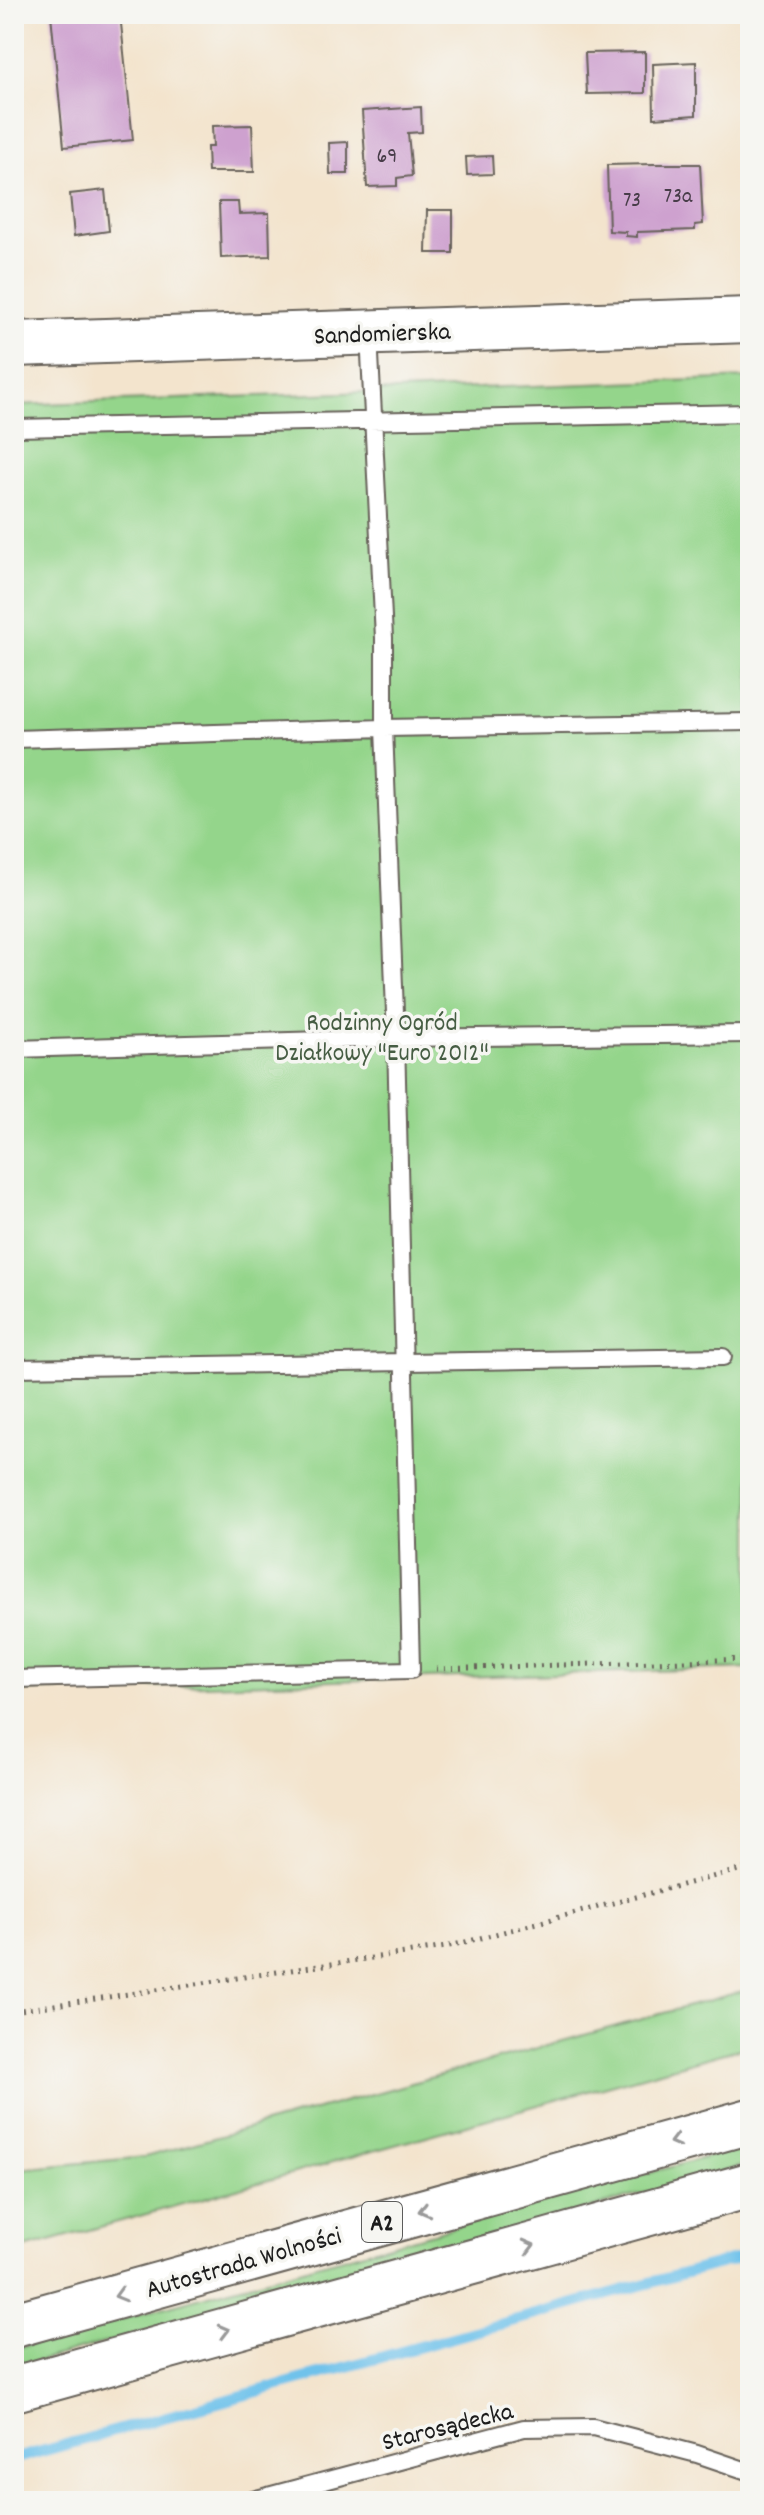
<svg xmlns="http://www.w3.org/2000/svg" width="764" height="2515" viewBox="0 0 764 2515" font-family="Dekko,sans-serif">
	<rect width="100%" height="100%" fill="#f6f6f2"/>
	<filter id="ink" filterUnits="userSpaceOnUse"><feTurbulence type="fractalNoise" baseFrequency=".0125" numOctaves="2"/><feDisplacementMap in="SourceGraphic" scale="16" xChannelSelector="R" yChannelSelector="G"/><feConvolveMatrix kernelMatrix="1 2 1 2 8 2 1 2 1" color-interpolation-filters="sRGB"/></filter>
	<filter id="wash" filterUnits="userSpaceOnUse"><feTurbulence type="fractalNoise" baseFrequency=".006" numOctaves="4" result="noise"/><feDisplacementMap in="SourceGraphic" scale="32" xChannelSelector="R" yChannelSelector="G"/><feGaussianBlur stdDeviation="1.8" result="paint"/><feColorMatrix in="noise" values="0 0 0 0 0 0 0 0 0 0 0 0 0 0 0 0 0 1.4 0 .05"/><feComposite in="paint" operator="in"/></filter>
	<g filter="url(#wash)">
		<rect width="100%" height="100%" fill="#f3e4cd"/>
		<!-- green -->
		<path fill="#94d58b" stroke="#587854" stroke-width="2" d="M 750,378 L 750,1668 L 14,1691 L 14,405 Z
			M 750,1989 L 750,2046 L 14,2251 L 14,2170 L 18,2169 L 145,2157 Z
			M 750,2145 L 750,2164 L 14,2368 L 14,2349 Z"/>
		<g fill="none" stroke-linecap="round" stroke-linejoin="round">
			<!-- stream -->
			<path stroke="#6fc2eb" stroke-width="11" d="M 14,2459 L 750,2255"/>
		</g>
		<g id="blocks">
			<!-- building -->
			<path fill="#cea1cf" d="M 51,14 L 120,14 L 133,140 L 64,147 Z
				M 645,52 L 645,93 L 587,94 L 585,53 Z
				M 696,62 L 696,115 L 654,118 L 653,64 Z
				M 421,107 L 422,132 L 408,133 L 412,176 L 397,178 L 397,186 L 367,187 L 362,111 Z
				M 252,125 L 254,172 L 208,172 L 207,147 L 213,147 L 212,126 Z
				M 348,142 L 348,174 L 330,174 L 329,143 Z
				M 492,156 L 493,174 L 467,175 L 466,157 Z
				M 654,164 L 700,164 L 703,224 L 695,225 L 695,230 L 637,232 L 637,237 L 626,236 L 626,232 L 609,231 L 607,165 Z
				M 105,190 L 109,231 L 74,236 L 70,194 Z
				M 219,202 L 238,202 L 239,214 L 269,213 L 270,256 L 221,258 Z
				M 427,210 L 453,210 L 453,253 L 426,253 Z"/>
		</g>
	</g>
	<g filter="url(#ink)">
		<use href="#blocks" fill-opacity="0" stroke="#67625a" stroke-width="2"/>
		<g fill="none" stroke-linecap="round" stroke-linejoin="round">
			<defs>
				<path id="lane" d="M 14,428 L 750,413
					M 14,739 L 384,728 L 750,722
					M 14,1049 L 396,1038 L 750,1034
					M 14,1368 L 723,1357
					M 14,1679 L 411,1670 L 396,1038 L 384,728 L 384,638 L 369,334
					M 249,2501 L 524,2428 L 593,2427 L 697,2454 L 750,2472"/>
				<path id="secondary" d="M 14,344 L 750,320"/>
				<path id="highway" d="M 14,2325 L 750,2121
					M 14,2389 L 750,2185"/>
			</defs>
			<!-- lane casing -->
			<use href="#lane" stroke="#67625a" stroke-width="20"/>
			<!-- secondary casing -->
			<use href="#secondary" stroke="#67625a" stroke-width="48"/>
			<!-- highway casing -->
			<use href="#highway" stroke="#67625a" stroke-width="48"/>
			<!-- path -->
			<path stroke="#67625a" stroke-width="5" stroke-dasharray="2 6" stroke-linecap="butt" d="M 436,1669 L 750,1659
				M 14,2011 L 446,1947 L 750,1867"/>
			<!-- lane -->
			<use href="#lane" stroke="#fff" stroke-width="16"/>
			<!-- secondary -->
			<use href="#secondary" stroke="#fff" stroke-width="44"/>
			<!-- highway -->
			<use href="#highway" stroke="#fff" stroke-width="44"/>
		</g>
		<!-- one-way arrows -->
		<defs><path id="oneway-chevron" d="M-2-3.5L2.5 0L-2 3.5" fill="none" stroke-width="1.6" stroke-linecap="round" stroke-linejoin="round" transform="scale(2)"/></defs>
		<g stroke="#999">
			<use href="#oneway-chevron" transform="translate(675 2141) rotate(165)"/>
			<use href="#oneway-chevron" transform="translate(424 2210) rotate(165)"/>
			<use href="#oneway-chevron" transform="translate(529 2246) rotate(-15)"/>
			<use href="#oneway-chevron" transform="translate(120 2295) rotate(164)"/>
			<use href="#oneway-chevron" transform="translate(224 2331) rotate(-15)"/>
		</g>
	</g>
	<g text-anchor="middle" stroke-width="7" stroke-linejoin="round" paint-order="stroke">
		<!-- number labels -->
		<g font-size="22" fill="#483d49">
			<text x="387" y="162">69</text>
			<text x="678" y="202">73a</text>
			<text x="632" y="206">73</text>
		</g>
		<!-- shield labels -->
		<rect fill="#f6f6f2" stroke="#5d5d5c" stroke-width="2" x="362" y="2202" width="40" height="40" rx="6"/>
		<g font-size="24" font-weight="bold" fill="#1c1c1c">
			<text x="382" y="2230">A2</text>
		</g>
		<!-- street labels -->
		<g font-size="26" fill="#1c1c1c" stroke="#f6f6f2">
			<text transform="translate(382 332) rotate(-2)" y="9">Sandomierska</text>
			<text transform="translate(243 2261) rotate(-16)" y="9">Autostrada Wolności</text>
			<text transform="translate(447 2425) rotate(-14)" y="9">Starosądecka</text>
		</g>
		<!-- park labels -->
		<g font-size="26" fill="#465d43" stroke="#f6f6f2">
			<text x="382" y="1030">Rodzinny Ogród<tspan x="382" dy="30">Działkowy "Euro 2012"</tspan></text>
		</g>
	</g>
	<!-- margin -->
	<rect width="764" height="2515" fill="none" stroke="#f6f6f2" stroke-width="48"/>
</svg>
